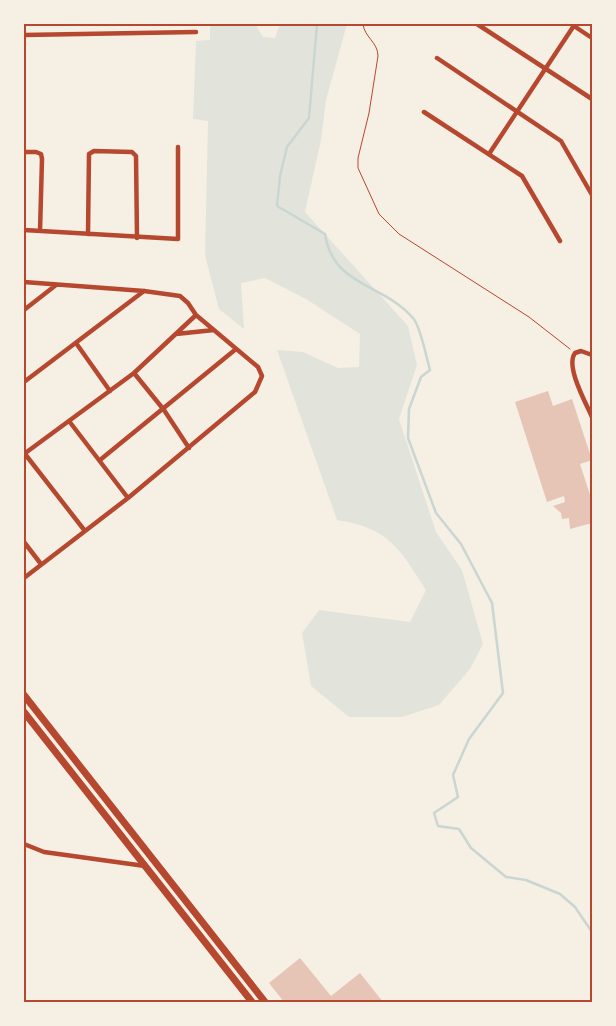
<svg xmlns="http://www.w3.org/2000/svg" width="616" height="1026" viewBox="0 0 616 1026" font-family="Roboto,sans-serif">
	<rect width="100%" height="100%" fill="#f6efe4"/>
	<!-- green -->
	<path fill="#e2e4dc" d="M 210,24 L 255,24 L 263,37 L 275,38 L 280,24 L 347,24 L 326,100 L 321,140 L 305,212 L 408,326 L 417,365 L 399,419 L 436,532 L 462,570 L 483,644 L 470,669 L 439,705 L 402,717 L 349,717 L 311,686 L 302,633 L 319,610 L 410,622 L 426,590 C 399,548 389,528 337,520 L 277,350 L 303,352 L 338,368 L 359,367 L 360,334 L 306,299 L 265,278 L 241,283 L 244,329 L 219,309 L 205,255 L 208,121 L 193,119 L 196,41 L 210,40 Z"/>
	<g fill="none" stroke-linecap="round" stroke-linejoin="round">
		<!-- stream -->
		<path stroke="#c9d6d2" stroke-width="2.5" d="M 317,24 L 309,118 L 287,147 L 280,176 L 277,206 L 325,234 C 333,287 383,283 413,318 C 421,327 426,357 430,370 L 421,377 L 409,409 L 408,438 L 436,513 L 461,544 L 492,603 L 503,693 L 469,739 L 453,775 L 458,797 L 434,813 L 438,826 L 459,829 L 471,848 L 506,877 L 526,880 L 560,894 L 575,907 L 592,932"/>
	</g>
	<!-- building -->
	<path fill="#e6c5b7" d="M 548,391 L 553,406 L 572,399 L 592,460 L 580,464 L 592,501 L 592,523 L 570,529 L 569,518 L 562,519 L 561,513 L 553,506 L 565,502 L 564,496 L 547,502 L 515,402 Z
		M 300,958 L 331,996 L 360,973 L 383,1002 L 284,1002 L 269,983 Z"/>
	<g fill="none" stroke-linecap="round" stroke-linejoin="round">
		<!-- path -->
		<path stroke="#b5482f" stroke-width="1" d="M 363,24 C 364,37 378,42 378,56 L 369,113 L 358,158 L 358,168 L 379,214 L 399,234 L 529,317 L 570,349"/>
		<!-- minor -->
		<path stroke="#b5482f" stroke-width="4.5" d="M 477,24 L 592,99
			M 571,24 L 592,38
			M 24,35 L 196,32
			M 437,58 L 561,141 L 592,195
			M 424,112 L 522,176 L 560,241
			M 24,152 L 36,152 L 41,154 L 42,159 L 40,231
			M 489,154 L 575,24
			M 24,230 L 178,239 L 178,147
			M 88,234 L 89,154 L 94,151 L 132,152 L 136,156 L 137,238
			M 24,282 L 144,291 L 180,296 L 188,303 L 196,315 L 258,367 L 262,376 L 255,392 L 128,498 L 24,578
			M 24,310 L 56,285
			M 176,334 L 214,330
			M 76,343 L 110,391
			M 592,355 L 581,351 L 575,353 C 565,366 586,403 592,417
			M 134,373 L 164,410 L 189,448
			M 24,382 L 144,291
			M 69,421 L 128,498
			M 24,454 L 134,373 L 196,315
			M 25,454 L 85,531
			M 100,460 L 236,349
			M 24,542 L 41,564
			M 24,844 L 44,852 L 145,866"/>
		<!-- trunk -->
		<path stroke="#b5482f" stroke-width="7" d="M 24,695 L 265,1002
			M 24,712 L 252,1002"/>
	</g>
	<!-- border -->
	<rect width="616" height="1026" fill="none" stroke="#f6efe4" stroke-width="50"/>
	<rect x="25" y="25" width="566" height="976" fill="none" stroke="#b5482f" stroke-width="2"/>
</svg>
